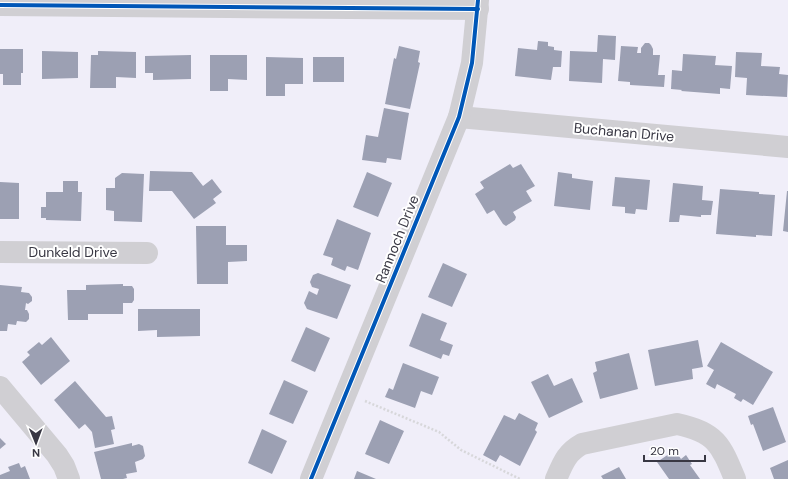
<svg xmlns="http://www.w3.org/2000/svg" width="788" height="479" viewBox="0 0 788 479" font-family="'DM Sans',sans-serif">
	<rect width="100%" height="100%" fill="#f0eef9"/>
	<!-- building -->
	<path fill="#9ca0b3" d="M 598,35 L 616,36 L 615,60 L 603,59 L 602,83 L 569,81 L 570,51 L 597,52 Z
		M 538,41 L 548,42 L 548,46 L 554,47 L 554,50 L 562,51 L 561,67 L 553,67 L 551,80 L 515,76 L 518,48 L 537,50 Z
		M 645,43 L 649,43 L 651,45 L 653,49 L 653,55 L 660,55 L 658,75 L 665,75 L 664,87 L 630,85 L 630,82 L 618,81 L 621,46 L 638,47 L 637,53 L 641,53 L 641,48 Z
		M 399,46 L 420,51 L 418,62 L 420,63 L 410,109 L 385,104 L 394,58 L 396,59 Z
		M 0,49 L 23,49 L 23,73 L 21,73 L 21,85 L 3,85 L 3,74 L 0,74 Z
		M 42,51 L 78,52 L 78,78 L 42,79 Z
		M 98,51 L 136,52 L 136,78 L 116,77 L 116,88 L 90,88 L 91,55 L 98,55 Z
		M 736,52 L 762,53 L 761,66 L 780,67 L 779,74 L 788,75 L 787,97 L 746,95 L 747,78 L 735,77 Z
		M 683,54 L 716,56 L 715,65 L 732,66 L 730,89 L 720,88 L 720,94 L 681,91 L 682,90 L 671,89 L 672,70 L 682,71 Z
		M 191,55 L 191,79 L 153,80 L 153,73 L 145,73 L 145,56 Z
		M 210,55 L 247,55 L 247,80 L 228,79 L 228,91 L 210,91 Z
		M 266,57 L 303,58 L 303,84 L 285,84 L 285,96 L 266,96 Z
		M 313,57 L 344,57 L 344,82 L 313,82 Z
		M 384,108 L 409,113 L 401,160 L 387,158 L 386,163 L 362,160 L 366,135 L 378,137 Z
		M 510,164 L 513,168 L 521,164 L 535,186 L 526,191 L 532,201 L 513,212 L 516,217 L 515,220 L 506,226 L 503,224 L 494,210 L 487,214 L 475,194 L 484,188 L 480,182 Z
		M 150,171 L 192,172 L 203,186 L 212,179 L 222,192 L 213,199 L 216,203 L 194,219 L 172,191 L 149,191 Z
		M 367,172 L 392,183 L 378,217 L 353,207 Z
		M 558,172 L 572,174 L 572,178 L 593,181 L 590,210 L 554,206 Z
		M 122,173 L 144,174 L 142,222 L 114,221 L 114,211 L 106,210 L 106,188 L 115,188 L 115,178 Z
		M 615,177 L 650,180 L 647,210 L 636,209 L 635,214 L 625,213 L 625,207 L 612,206 Z
		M 63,181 L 78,181 L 78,192 L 82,192 L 81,221 L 46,220 L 46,218 L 41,218 L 41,207 L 46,207 L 46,192 L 63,192 Z
		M 0,182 L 19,183 L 19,219 L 0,219 Z
		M 673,183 L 703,186 L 702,200 L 713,201 L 711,215 L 701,215 L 701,217 L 680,215 L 679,222 L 669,222 Z
		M 720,189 L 759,192 L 759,194 L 775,195 L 772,236 L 756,235 L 756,237 L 716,234 Z
		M 787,191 L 788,191 L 788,232 L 783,231 Z
		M 337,219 L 371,233 L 358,270 L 347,266 L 345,271 L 331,265 L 333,258 L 323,255 Z
		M 196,226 L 226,226 L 226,245 L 247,245 L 247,261 L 228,262 L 228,284 L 197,284 Z
		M 443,263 L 467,274 L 452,307 L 428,297 Z
		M 318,273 L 351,285 L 337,319 L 307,309 L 304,303 L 309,291 L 317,295 L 319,289 L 312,287 L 310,282 L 313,275 Z
		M 123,284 L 123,286 L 132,286 L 134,289 L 134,300 L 132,303 L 123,303 L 123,314 L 88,314 L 88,320 L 68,320 L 67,290 L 86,290 L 86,285 Z
		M 0,285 L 22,287 L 21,292 L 29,293 L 32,297 L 32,301 L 28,304 L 26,303 L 25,310 L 27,310 L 29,314 L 29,319 L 26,322 L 17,321 L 16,325 L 8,324 L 7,331 L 0,331 Z
		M 138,309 L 200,309 L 200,336 L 157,337 L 157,330 L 138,331 Z
		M 422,313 L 447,323 L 440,340 L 453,345 L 449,356 L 443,354 L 441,359 L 409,346 Z
		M 306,327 L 330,338 L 315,372 L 291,361 Z
		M 51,337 L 70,361 L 41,385 L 22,362 L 30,355 L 27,352 L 39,342 L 42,345 Z
		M 698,340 L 703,367 L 692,369 L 693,379 L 655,386 L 648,350 Z
		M 721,342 L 773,372 L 753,405 L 743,399 L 741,402 L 734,398 L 736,394 L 717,384 L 715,389 L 706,384 L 714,370 L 707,366 Z
		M 629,353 L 638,389 L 600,399 L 593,373 L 597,371 L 595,362 Z
		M 403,363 L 439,377 L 432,395 L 421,391 L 415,408 L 385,397 L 389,388 L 393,390 Z
		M 548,374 L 554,386 L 572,378 L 583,402 L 549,418 L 531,382 Z
		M 284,380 L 308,391 L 293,424 L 269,414 Z
		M 75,381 L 106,417 L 112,416 L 115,429 L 111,430 L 114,444 L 95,448 L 92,432 L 85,424 L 79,429 L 54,400 Z
		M 773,407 L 786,442 L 763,451 L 753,424 L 751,425 L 748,416 Z
		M 519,413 L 538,423 L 535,430 L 537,432 L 520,466 L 500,455 L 496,462 L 483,455 L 504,415 L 515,420 Z
		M 380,420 L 404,431 L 389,464 L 365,454 Z
		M 262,429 L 287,441 L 272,474 L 248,463 Z
		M 0,438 L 6,444 L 0,449 Z
		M 132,443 L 132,446 L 139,444 L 143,446 L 145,456 L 143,459 L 135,462 L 137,472 L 126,474 L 127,478 L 123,479 L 101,479 L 94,452 Z
		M 675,450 L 681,459 L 686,455 L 692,464 L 690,465 L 700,479 L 669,479 L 657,462 Z
		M 788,460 L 788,479 L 774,479 L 770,468 Z
		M 19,463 L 21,468 L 25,466 L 30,479 L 0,479 L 0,475 L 10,471 L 8,467 Z
		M 619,467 L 626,479 L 603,479 L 601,476 Z
		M 357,471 L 376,479 L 354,479 Z"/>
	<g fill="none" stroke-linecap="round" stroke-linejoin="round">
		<!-- path -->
		<path stroke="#d7d7da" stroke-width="2.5" stroke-dasharray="2 2" stroke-linecap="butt" d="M 365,401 L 439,432 L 461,450 L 520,479"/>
		<!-- minor -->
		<path stroke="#d0cfd3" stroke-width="22" d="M 0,5 L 478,9
			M 459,117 L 788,147
			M 0,252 L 147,253
			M 0,387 L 57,455 L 64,466 L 69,479
			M 556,479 C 563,463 566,453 582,444 L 677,424 C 716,432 721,445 735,479"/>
		<!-- tertiary -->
		<path stroke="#d0cfd3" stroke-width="22" d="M 311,479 L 459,117 L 472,63 L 478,0"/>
		<defs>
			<path id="cycleway" d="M 0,5 L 478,9
				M 311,479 L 459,117 L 472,63 L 478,0"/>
		</defs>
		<!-- cycleway casing -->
		<use href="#cycleway" stroke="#fff" stroke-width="6"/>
		<!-- cycleway -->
		<use href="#cycleway" stroke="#0057b8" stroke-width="4"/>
	</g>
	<g text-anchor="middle" stroke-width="4" stroke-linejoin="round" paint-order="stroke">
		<!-- street labels -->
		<g font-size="14" fill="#383743" stroke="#fff">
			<text transform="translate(624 132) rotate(5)" y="5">Buchanan Drive</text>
			<text transform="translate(397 239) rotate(-68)" y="5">Rannoch Drive</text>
			<text x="73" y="257">Dunkeld Drive</text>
		</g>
	</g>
	<!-- north arrow -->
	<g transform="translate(36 443) rotate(179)" stroke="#ffffff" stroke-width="3" paint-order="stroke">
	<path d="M0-3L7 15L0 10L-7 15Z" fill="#383743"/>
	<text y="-6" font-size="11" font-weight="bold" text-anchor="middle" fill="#383743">N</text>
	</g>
	<!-- scale -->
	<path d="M644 455v6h61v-6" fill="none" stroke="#383743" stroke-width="2"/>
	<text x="650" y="455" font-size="12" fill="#383743" stroke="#ffffff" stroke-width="3" paint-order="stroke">20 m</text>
</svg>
